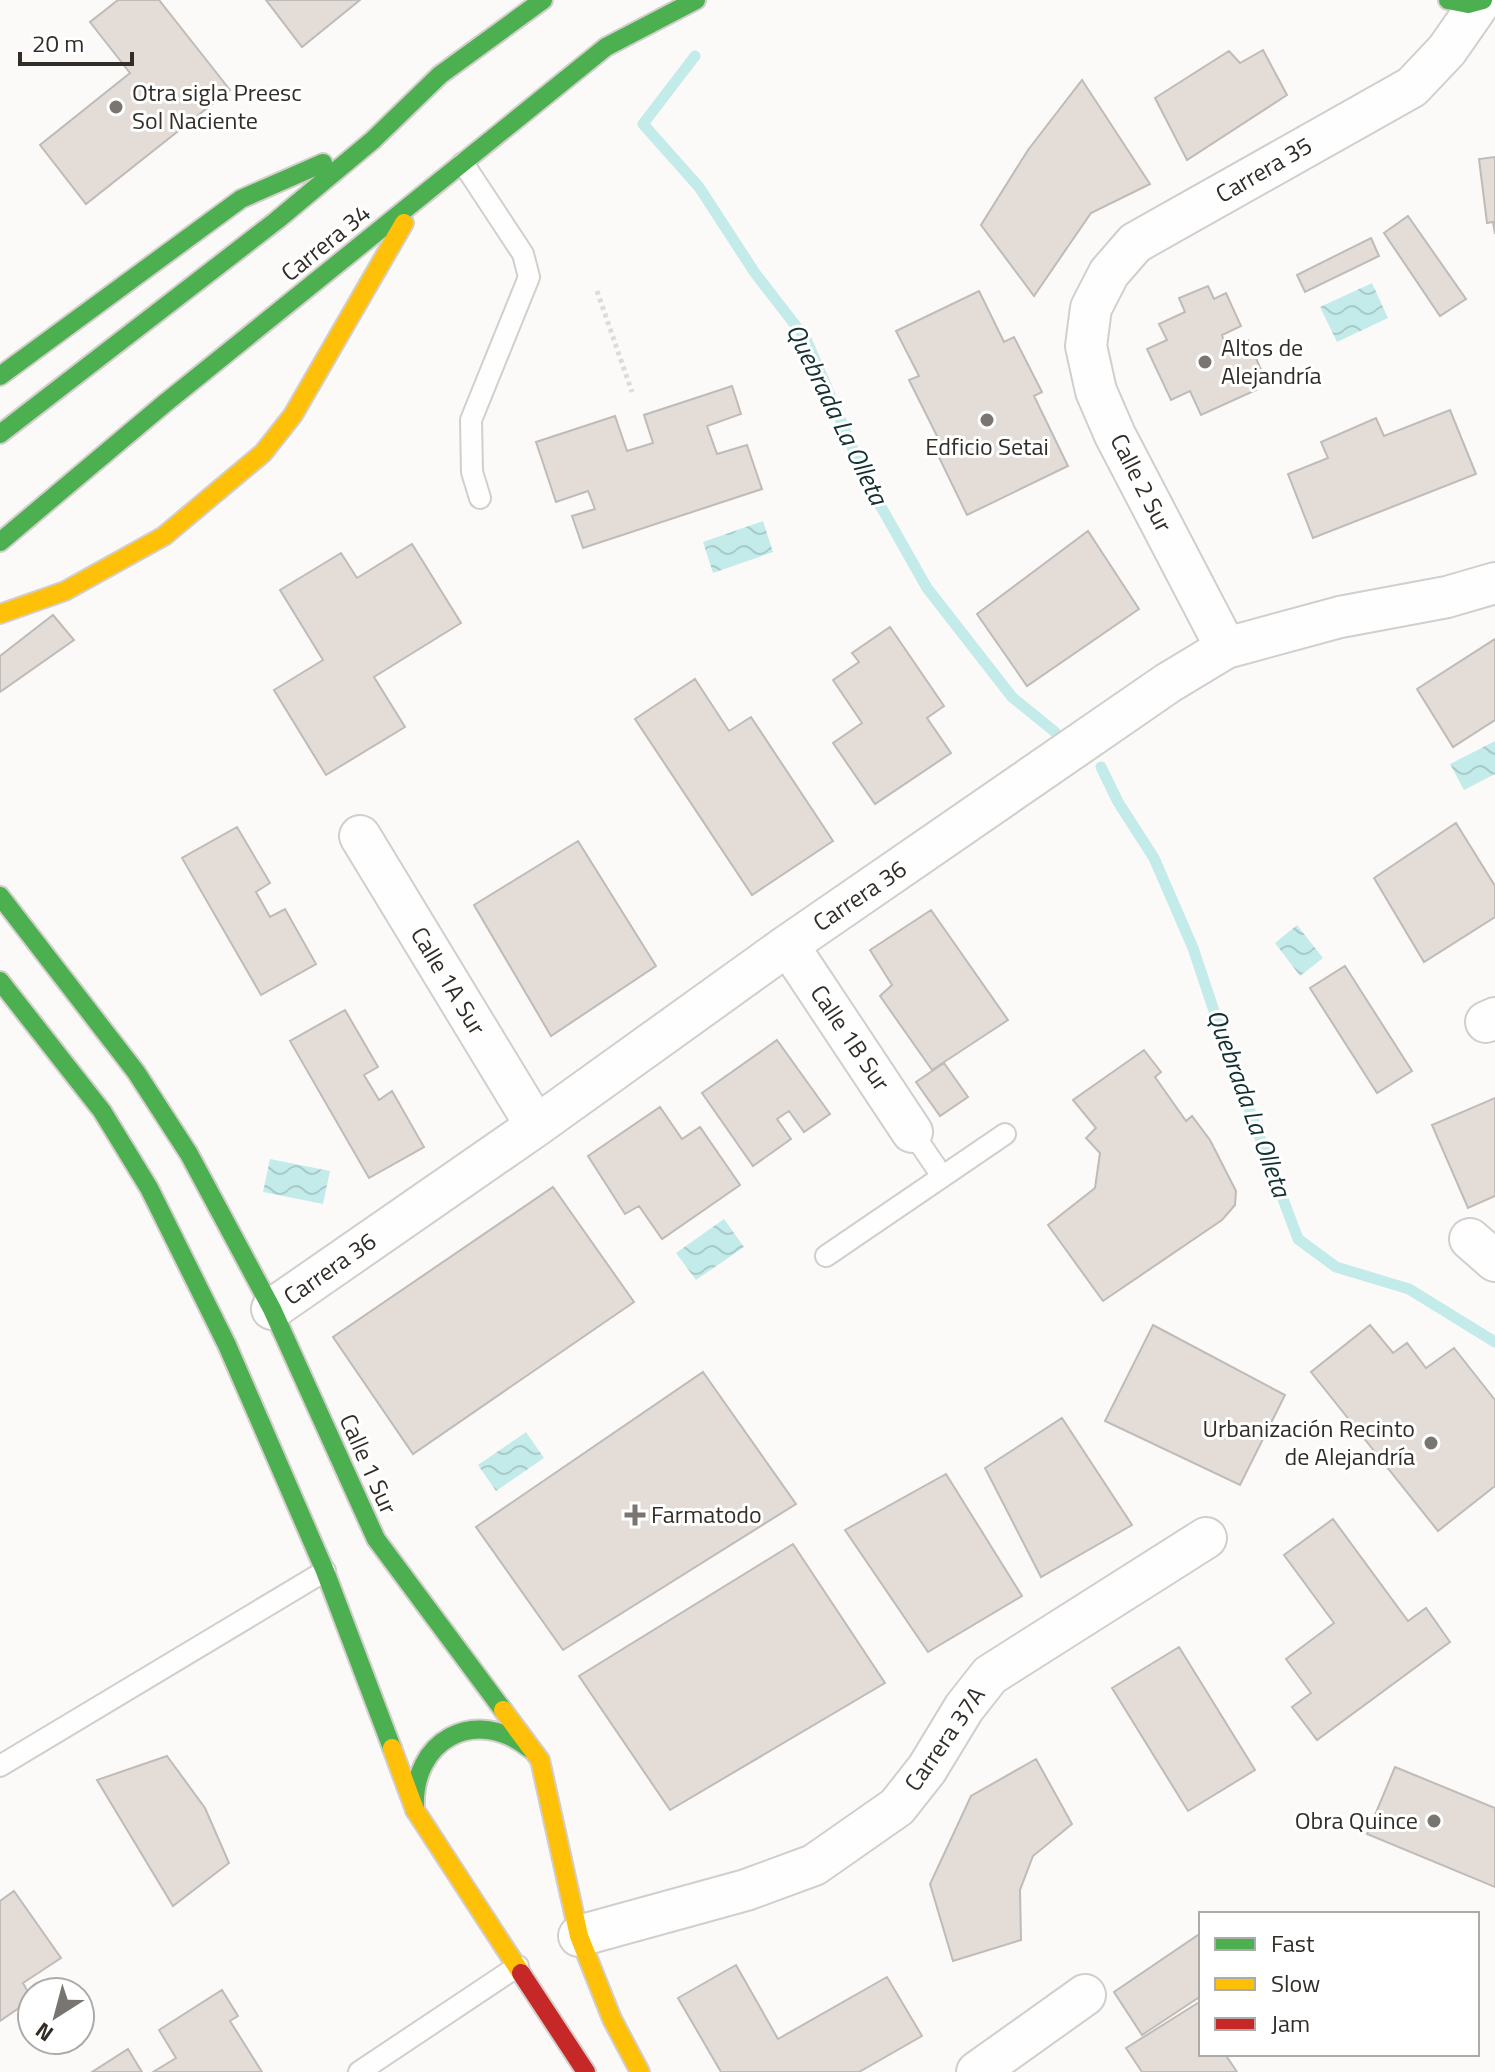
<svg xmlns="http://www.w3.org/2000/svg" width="1495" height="2072" viewBox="0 0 1495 2072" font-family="'Titillium Web',sans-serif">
	<defs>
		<pattern id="water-waves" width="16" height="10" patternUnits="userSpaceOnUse" patternTransform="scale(2)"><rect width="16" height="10" fill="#c3ebea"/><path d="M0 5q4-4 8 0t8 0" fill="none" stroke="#a8cac9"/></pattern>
	</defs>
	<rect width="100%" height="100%" fill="#fcfaf9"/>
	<!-- water -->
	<path fill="url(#water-waves)" d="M 1372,283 L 1388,318 L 1337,342 L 1320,307 Z
		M 763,521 L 773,552 L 713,573 L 703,542 Z
		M 1495,741 L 1495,774 L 1464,790 L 1450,764 Z
		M 1297,925 L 1323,958 L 1300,976 L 1275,943 Z
		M 270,1159 L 330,1171 L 323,1204 L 263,1192 Z
		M 724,1219 L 744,1247 L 696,1280 L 676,1253 Z
		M 526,1432 L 544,1458 L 496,1491 L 478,1465 Z"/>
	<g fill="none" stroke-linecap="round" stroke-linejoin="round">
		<!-- stream -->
		<path stroke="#c3ebea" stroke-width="11" d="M 695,56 L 643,124 L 699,187 L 755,273 L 806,339 L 867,482 L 927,588 L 1012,697 L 1055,732
			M 1101,767 L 1118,802 L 1154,858 L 1193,948 L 1226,1047 L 1298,1239 L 1336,1267 L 1409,1289 L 1495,1342"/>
	</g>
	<!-- building -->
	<path fill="#e4dcd6" stroke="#bfbbb9" stroke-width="2" d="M 118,0 L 159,0 L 230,90 L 86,204 L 40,145 L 130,73 L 90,22 Z
		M 266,0 L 360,0 L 302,47 Z
		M 1263,50 L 1287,95 L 1187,160 L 1155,98 L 1229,51 L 1240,63 Z
		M 1082,80 L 1150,184 L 1091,213 L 1034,296 L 981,225 L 1028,150 Z
		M 1495,157 L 1495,234 L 1493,222 L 1487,223 L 1479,159 Z
		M 1408,216 L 1466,299 L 1440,316 L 1384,233 Z
		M 1371,238 L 1379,256 L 1305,292 L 1297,275 Z
		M 1208,286 L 1214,299 L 1226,293 L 1241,326 L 1222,335 L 1227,349 L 1248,340 L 1263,374 L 1250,379 L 1256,390 L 1201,415 L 1190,391 L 1171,400 L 1147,349 L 1167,340 L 1159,324 L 1185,312 L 1179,298 Z
		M 979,291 L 1004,342 L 1014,337 L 1042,392 L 1034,396 L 1068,466 L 967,515 L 934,447 L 941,444 L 909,380 L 919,376 L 896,331 Z
		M 732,386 L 741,414 L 707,426 L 717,454 L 747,445 L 762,489 L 583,548 L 572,516 L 595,509 L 588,491 L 556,502 L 536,442 L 615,416 L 627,451 L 653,443 L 644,415 Z
		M 1450,410 L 1476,474 L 1313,538 L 1288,474 L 1328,458 L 1321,442 L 1376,418 L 1384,436 Z
		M 1088,531 L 1139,609 L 1027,686 L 977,614 Z
		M 412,544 L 461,623 L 374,677 L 405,727 L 326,775 L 274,690 L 323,660 L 280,590 L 341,553 L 357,578 Z
		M 53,615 L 74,640 L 0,692 L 0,656 Z
		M 890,627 L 944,706 L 927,718 L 951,753 L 875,804 L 833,743 L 862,723 L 833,680 L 859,662 L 852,653 Z
		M 1495,639 L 1495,720 L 1453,747 L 1417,689 Z
		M 695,679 L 729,731 L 751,717 L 833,841 L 752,895 L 635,719 Z
		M 1456,823 L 1495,886 L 1495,917 L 1424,962 L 1374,878 Z
		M 237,827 L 270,883 L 256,892 L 270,917 L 285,909 L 316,964 L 261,995 L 182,858 Z
		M 578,841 L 656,966 L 551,1036 L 474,905 Z
		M 931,910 L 1008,1020 L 932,1070 L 880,996 L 892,985 L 870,950 Z
		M 1345,966 L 1412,1071 L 1377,1093 L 1310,988 Z
		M 345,1010 L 378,1067 L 364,1075 L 379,1100 L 392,1091 L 424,1147 L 369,1178 L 290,1041 Z
		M 777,1040 L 830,1114 L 804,1132 L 789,1111 L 777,1119 L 791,1139 L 753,1166 L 702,1093 Z
		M 1144,1050 L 1161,1072 L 1155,1077 L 1186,1121 L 1192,1116 L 1210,1140 L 1236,1191 L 1235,1205 L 1222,1220 L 1103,1301 L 1048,1225 L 1095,1188 L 1100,1153 L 1086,1138 L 1096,1128 L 1073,1100 Z
		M 944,1063 L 968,1097 L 940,1116 L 916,1082 Z
		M 1495,1098 L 1495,1196 L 1468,1208 L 1432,1125 Z
		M 660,1107 L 682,1139 L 700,1127 L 740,1185 L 662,1239 L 639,1206 L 625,1214 L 588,1156 Z
		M 553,1187 L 634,1302 L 413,1454 L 333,1337 Z
		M 1153,1325 L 1285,1395 L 1240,1485 L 1105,1421 Z
		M 1370,1325 L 1393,1353 L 1407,1343 L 1426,1368 L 1454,1348 L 1495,1400 L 1495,1486 L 1438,1531 L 1311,1372 Z
		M 703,1372 L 796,1504 L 563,1650 L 476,1527 Z
		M 1062,1418 L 1132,1525 L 1041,1577 L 985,1468 Z
		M 946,1474 L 1022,1596 L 928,1652 L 845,1530 Z
		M 1333,1519 L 1408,1621 L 1426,1608 L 1450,1642 L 1317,1740 L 1292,1707 L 1311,1693 L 1286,1659 L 1334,1623 L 1284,1555 Z
		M 793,1544 L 885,1683 L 670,1810 L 579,1676 Z
		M 1179,1647 L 1255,1770 L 1188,1811 L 1112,1688 Z
		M 167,1756 L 205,1808 L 229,1863 L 173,1906 L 97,1780 Z
		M 1036,1759 L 1072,1824 L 1033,1856 L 1020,1890 L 1021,1940 L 953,1961 L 930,1884 L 971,1796 Z
		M 1395,1767 L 1495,1808 L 1495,1887 L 1367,1834 Z
		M 14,1891 L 61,1958 L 23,1983 L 32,1999 L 0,2021 L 0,1901 Z
		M 1201,1933 L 1201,1996 L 1142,2035 L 1114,1992 Z
		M 736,1965 L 778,2039 L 887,1977 L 922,2036 L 859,2072 L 721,2072 L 678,1998 Z
		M 222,1990 L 238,2016 L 230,2021 L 262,2072 L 153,2072 L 176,2058 L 159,2030 Z
		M 1201,2001 L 1201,2054 L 1225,2054 L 1237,2072 L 1142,2072 L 1126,2048 Z
		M 128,2049 L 142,2072 L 92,2072 Z"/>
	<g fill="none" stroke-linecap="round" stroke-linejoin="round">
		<defs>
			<path id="lane" d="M 463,163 L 523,254 L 529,277 L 471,420 L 472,472 L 480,498
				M 912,1132 L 942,1176
				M 826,1256 L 1005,1134
				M 0,1766 L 325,1571
				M 359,2072 L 518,1966"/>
			<path id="street" d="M 1226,648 L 1115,435 L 1096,391 L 1086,346 L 1091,308 L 1109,273 L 1135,243 L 1412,87 L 1447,50 L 1481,1
				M 360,836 L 536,1126
				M 788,945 L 912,1132
				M 1486,1022 L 1495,1018
				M 1470,1239 L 1495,1261
				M 272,1309 L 536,1126 L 788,945 L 1168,683 L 1226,648 L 1340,617 L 1447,597 L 1495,583
				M 579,1936 L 746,1890 L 814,1865 L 897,1807 L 927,1769 L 964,1708 L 990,1675 L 1206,1538
				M 977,2072 L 1085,1995"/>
			<path id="fast" d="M 1448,0 L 1468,4 L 1483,0
				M 0,376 L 241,199 L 323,163
				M 0,434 L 276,221 L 373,140 L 440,75 L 543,0
				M 0,542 L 164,404 L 606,47 L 696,0
				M 0,896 L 136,1072 L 189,1154 L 272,1309 L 376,1539 L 503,1710
				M 0,981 L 102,1111 L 149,1188 L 227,1345 L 325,1571 L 392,1748
				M 415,1810 C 411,1740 475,1705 530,1749"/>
			<path id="slow" d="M 0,614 L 65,591 L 164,536 L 263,453 L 293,415 L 404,223
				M 503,1710 L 540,1760 L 579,1936 L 612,2019 L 640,2072
				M 392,1748 L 415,1810 L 521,1973"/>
			<path id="jam" d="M 521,1973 L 586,2072"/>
		</defs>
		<!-- lane casing -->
		<use href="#lane" stroke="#d2cecb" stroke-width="24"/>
		<!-- street casing -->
		<use href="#street" stroke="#d2cecb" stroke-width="44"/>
		<!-- fast casing -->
		<use href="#fast" stroke="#d2cecb" stroke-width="22"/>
		<!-- slow casing -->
		<use href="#slow" stroke="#d2cecb" stroke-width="22"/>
		<!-- jam casing -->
		<use href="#jam" stroke="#d2cecb" stroke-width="22"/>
		<!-- path -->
		<path stroke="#dddcdc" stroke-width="5" stroke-dasharray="4 4" stroke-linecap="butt" d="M 597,291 L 632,392"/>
		<!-- lane -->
		<use href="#lane" stroke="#fffefe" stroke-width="20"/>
		<!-- street -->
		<use href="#street" stroke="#fffefe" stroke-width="40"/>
		<!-- fast -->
		<use href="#fast" stroke="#4caf50" stroke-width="18"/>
		<!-- slow -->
		<use href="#slow" stroke="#ffc107" stroke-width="18"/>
		<!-- jam -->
		<use href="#jam" stroke="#c62828" stroke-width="18"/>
	</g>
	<!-- markers -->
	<g fill="#797571" stroke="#fff" stroke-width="3">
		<circle cx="116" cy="107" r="8"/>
		<circle cx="1205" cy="362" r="8"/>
		<circle cx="987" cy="420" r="8"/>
		<circle cx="1431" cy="1443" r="8"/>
		<path d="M631 1503h8v8h8v8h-8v8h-8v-8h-8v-8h8z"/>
		<circle cx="1434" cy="1821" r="8"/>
	</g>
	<g text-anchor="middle" stroke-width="6" stroke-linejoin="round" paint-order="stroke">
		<!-- poi labels -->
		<g font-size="24" fill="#332d28" stroke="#fff" text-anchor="start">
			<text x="132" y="101">Otra sigla Preesc<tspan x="132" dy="28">Sol Naciente</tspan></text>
			<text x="1221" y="356">Altos de<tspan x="1221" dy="28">Alejandría</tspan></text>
			<text x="987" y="455" text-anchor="middle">Edficio Setai</text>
			<text x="1415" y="1437" text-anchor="end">Urbanización Recinto<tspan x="1415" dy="28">de Alejandría</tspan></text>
			<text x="651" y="1523">Farmatodo</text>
			<text x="1418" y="1829" text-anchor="end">Obra Quince</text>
		</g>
		<!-- street labels -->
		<g font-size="24" fill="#332d28" stroke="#fff">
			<text transform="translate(1264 170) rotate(-30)" y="8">Carrera 35</text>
			<text transform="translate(326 243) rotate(-39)" y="8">Carrera 34</text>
			<text transform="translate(1141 483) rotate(63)" y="8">Calle 2 Sur</text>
			<text transform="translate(860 896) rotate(-34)" y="8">Carrera 36</text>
			<text transform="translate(448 981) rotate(59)" y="8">Calle 1A Sur</text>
			<text transform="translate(850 1038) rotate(56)" y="8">Calle 1B Sur</text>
			<text transform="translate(330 1269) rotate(-35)" y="8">Carrera 36</text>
			<text transform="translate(368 1464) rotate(66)" y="8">Calle 1 Sur</text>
			<text transform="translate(945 1739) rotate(-55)" y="8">Carrera 37A</text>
		</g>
		<!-- water labels -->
		<g font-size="26" font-style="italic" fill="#143131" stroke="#fff">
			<text transform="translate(837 414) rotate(64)" y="9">Quebrada La Olleta</text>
			<text transform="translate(1249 1103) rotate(70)" y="9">Quebrada La Olleta</text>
		</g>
	</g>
	<!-- legend -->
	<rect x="1199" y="1912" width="280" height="144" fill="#ffffff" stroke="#adaba9" stroke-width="2"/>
	<rect x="1215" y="1938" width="40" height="12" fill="#4caf50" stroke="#adaba9" stroke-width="2"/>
	<text x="1271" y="1952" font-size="24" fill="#332d28">Fast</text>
	<rect x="1215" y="1978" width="40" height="12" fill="#ffc107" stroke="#adaba9" stroke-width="2"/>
	<text x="1271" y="1992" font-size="24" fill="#332d28">Slow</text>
	<rect x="1215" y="2018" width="40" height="12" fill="#c62828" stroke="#adaba9" stroke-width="2"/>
	<text x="1271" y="2032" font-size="24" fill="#332d28">Jam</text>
	<!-- north arrow -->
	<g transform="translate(56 2016) rotate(216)"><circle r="38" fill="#ffffff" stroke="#adaba9" stroke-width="2"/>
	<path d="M0-6L14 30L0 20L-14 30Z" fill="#797571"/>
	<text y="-12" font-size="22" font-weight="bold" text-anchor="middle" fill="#332d28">N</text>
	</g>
	<!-- scale -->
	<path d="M20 52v12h112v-12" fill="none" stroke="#332d28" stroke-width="4"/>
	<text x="32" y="52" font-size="24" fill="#332d28" stroke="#ffffff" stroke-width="6" paint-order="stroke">20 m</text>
</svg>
